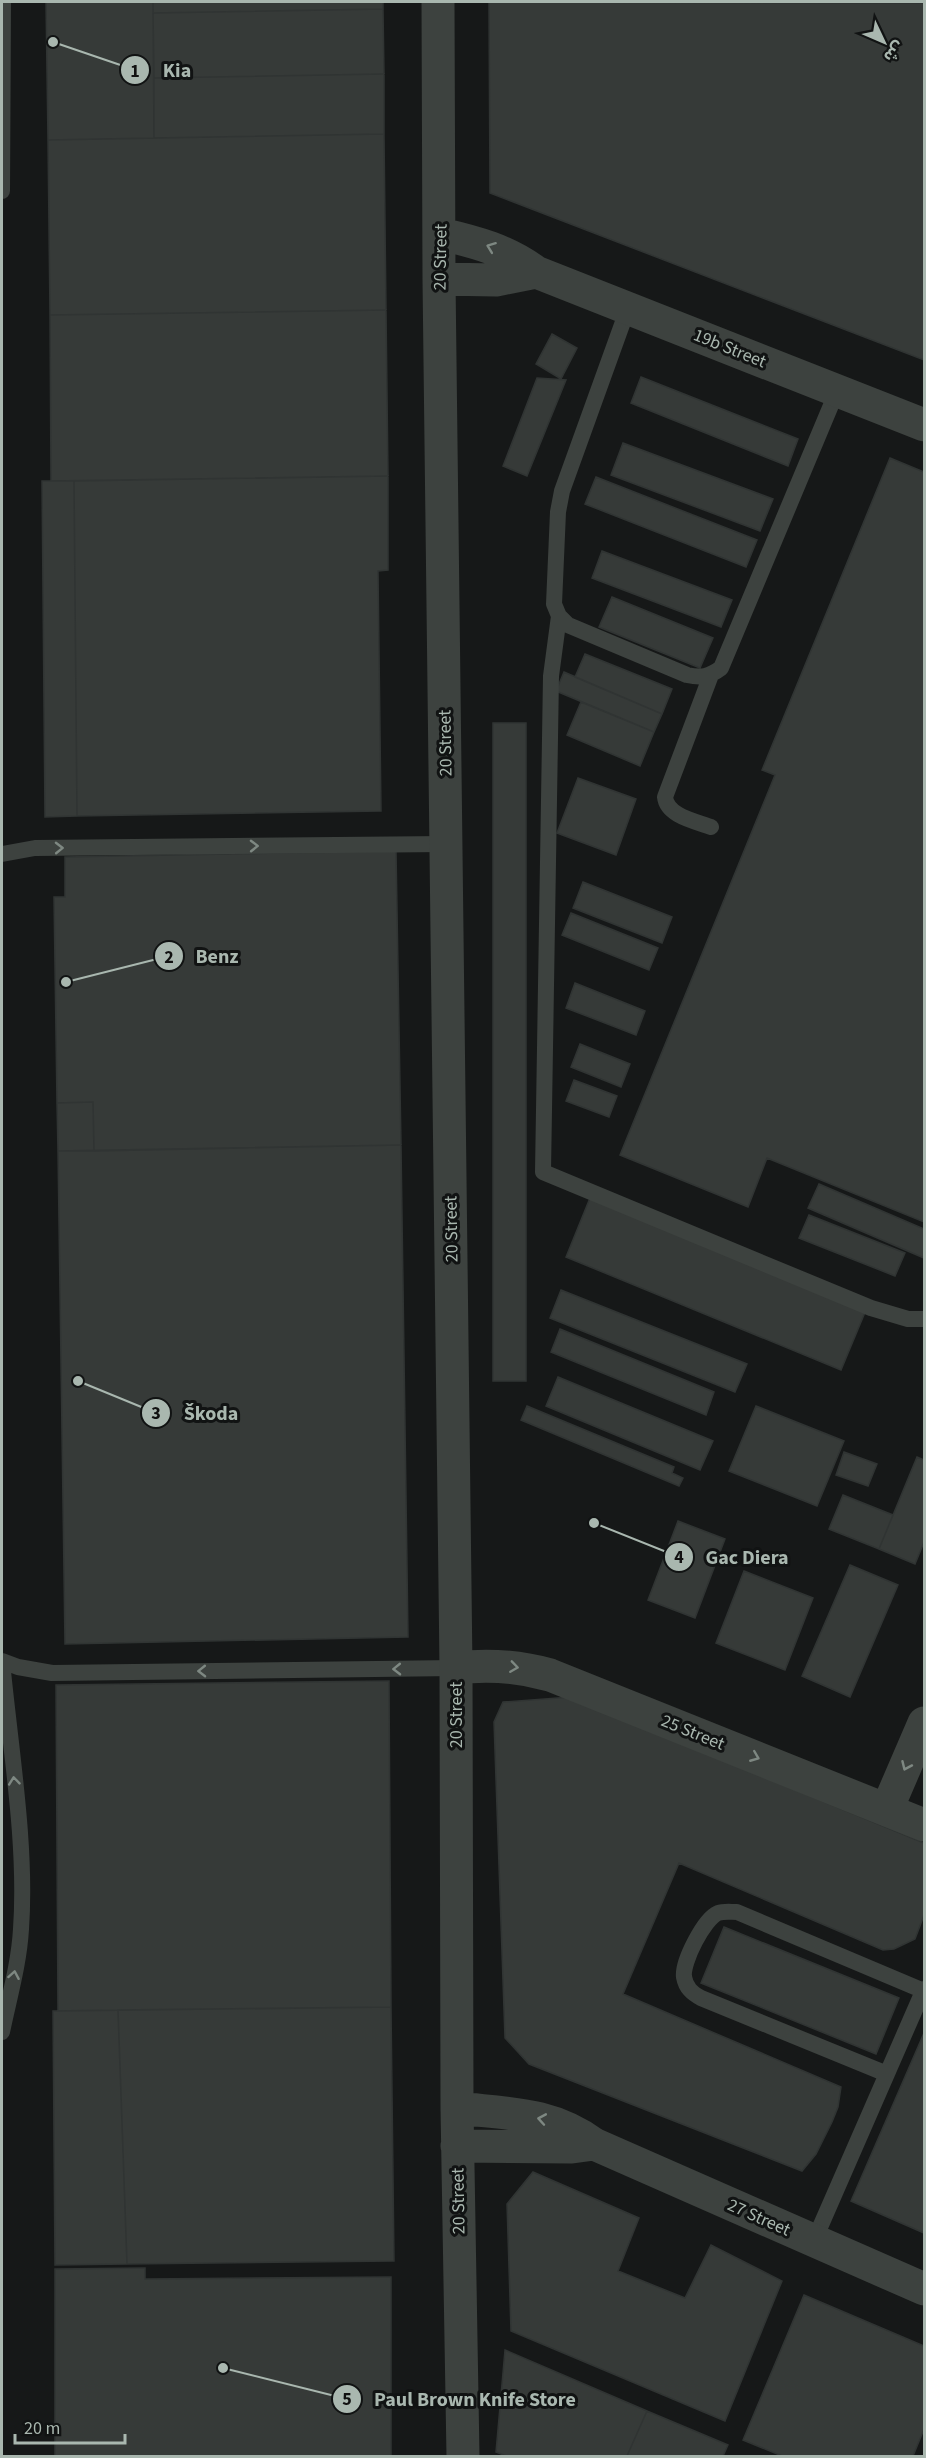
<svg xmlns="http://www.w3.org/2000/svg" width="926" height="2458" viewBox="0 0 926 2458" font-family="'Source Sans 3','Noto Sans Arabic',sans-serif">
	<rect width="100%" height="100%" fill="#161818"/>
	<!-- building -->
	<path fill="#363a38" stroke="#303433" stroke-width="1.5" d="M 46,2 L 153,2 L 154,138 L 48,140 Z
		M 153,2 L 383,2 L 383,9 L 153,13 Z
		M 489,2 L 924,3 L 924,360 L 490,193 Z
		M 383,9 L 384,74 L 154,78 L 153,13 Z
		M 384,74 L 384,134 L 154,138 L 154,78 Z
		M 384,134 L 386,310 L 50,315 L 48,140 Z
		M 386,310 L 388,476 L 51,481 L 50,315 Z
		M 552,334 L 577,348 L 561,379 L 536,364 Z
		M 641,377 L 798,439 L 788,466 L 631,403 Z
		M 537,378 L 566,380 L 527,476 L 503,466 Z
		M 623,443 L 773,499 L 760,531 L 611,475 Z
		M 890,458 L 924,472 L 924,1222 L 767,1158 L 748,1207 L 620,1155 L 775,775 L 762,770 Z
		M 388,476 L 388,570 L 378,571 L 381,811 L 77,816 L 74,481 Z
		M 596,477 L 757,540 L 746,567 L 585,504 Z
		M 42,481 L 74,481 L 77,816 L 45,817 Z
		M 602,551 L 732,600 L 721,627 L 592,578 Z
		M 612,597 L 713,638 L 700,668 L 599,627 Z
		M 585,654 L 672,689 L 662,714 L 575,677 Z
		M 564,672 L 662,714 L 654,732 L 556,691 Z
		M 581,702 L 654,732 L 640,766 L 567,735 Z
		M 493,723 L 526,723 L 526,1381 L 493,1381 Z
		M 578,778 L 636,799 L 616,855 L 557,833 Z
		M 396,851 L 401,1145 L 94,1151 L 93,1102 L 57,1103 L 54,897 L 65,897 L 65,857 Z
		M 583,882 L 672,917 L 662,943 L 573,908 Z
		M 571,913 L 658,948 L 649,970 L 562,935 Z
		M 575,983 L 645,1011 L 636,1035 L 566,1008 Z
		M 580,1044 L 630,1064 L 621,1087 L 571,1067 Z
		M 574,1080 L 617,1096 L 609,1117 L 566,1101 Z
		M 93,1102 L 94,1151 L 58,1151 L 57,1103 Z
		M 401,1145 L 408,1637 L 65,1644 L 58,1151 Z
		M 819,1184 L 924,1229 L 924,1258 L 808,1208 Z
		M 590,1198 L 866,1310 L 841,1370 L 566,1257 Z
		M 809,1215 L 905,1253 L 895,1276 L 799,1238 Z
		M 561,1290 L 747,1364 L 735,1392 L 550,1318 Z
		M 560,1329 L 714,1392 L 706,1415 L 551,1352 Z
		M 558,1377 L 713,1441 L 700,1470 L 546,1406 Z
		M 527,1406 L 674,1467 L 672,1473 L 683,1478 L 679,1486 L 521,1420 Z
		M 756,1406 L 844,1441 L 817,1506 L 729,1471 Z
		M 844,1452 L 877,1464 L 868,1486 L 836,1475 Z
		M 917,1457 L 924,1460 L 924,1542 L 915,1564 L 879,1549 Z
		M 843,1495 L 893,1515 L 879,1549 L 829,1529 Z
		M 678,1521 L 725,1539 L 695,1618 L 648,1600 Z
		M 850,1565 L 898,1585 L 850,1697 L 802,1676 Z
		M 744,1571 L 813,1598 L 785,1670 L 716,1643 Z
		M 389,1681 L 391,2007 L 58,2011 L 56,1685 Z
		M 571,1697 L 924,1843 L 924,1915 L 915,1939 L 894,1949 L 883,1950 L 679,1863 L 623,1994 L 841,2087 L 838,2107 L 832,2122 L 816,2154 L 802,2171 L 529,2064 L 505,2038 L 494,1722 L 503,1702 Z
		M 724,1927 L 899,1998 L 876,2054 L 701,1983 Z
		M 391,2007 L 394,2261 L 127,2264 L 118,2010 Z
		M 118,2010 L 127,2264 L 55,2265 L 53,2011 Z
		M 924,2033 L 924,2233 L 851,2201 Z
		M 533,2172 L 639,2218 L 618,2271 L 685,2298 L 711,2245 L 782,2281 L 725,2421 L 511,2331 L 507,2204 Z
		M 145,2268 L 145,2279 L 391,2277 L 391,2456 L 55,2456 L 55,2269 Z
		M 804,2295 L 924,2346 L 924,2429 L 913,2456 L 782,2456 L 743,2440 Z
		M 505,2350 L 647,2411 L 627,2456 L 506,2456 L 496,2452 Z
		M 647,2411 L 728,2445 L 723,2456 L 627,2456 Z"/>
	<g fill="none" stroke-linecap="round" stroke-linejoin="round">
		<!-- service -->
		<path stroke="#3d423f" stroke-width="16" d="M 2,191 L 3,2
			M 628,308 L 562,491 L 558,512 L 554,604 L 559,616 L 568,625 L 687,675 C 701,678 709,677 721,668 L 837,391
			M 559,616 L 551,676 L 543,1172 L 871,1308 L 908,1319 L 924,1319
			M 711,675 L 665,797 C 667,816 695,821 711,827
			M 2,854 L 35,848 L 446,844
			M 2,2032 C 9,1998 19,1964 21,1929 C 27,1843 10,1747 2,1661 L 18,1667 L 52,1673 L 456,1668
			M 887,2074 L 701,1998 C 692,1993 686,1988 684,1977 C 682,1962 704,1919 718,1913 C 724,1911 730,1912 737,1912 L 924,1991
			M 814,2241 L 924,1989"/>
		<!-- minor -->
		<path stroke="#3d423f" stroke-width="33" d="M 438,2 L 439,279 L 456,1668 L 457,2108 L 463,2456
			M 441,234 C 476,242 506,250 536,272 L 924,425
			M 439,279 L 496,280 L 536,272
			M 456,1668 C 489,1664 518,1666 550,1675 L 924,1825
			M 887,1809 L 924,1723
			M 457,2108 C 509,2114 550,2112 594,2144 L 924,2289
			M 457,2146 L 572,2147 L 594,2144"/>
	</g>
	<!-- one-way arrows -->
	<defs><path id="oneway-chevron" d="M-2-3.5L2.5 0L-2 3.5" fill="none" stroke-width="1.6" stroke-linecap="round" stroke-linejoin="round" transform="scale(1.5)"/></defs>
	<g stroke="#7e8882">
		<use href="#oneway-chevron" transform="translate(491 247) rotate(-159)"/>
		<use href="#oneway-chevron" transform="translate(254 846) rotate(-1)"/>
		<use href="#oneway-chevron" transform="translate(59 848) rotate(-1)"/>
		<use href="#oneway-chevron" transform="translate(514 1667) rotate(8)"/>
		<use href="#oneway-chevron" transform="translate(397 1669) rotate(179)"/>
		<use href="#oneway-chevron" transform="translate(202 1671) rotate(179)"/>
		<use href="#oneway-chevron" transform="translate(755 1757) rotate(22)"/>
		<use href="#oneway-chevron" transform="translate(906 1766) rotate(114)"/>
		<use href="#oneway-chevron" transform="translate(14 1781) rotate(-96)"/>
		<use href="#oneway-chevron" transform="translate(14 1975) rotate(-80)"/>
		<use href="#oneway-chevron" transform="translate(542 2119) rotate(-170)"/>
	</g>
	<g text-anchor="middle" stroke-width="6" stroke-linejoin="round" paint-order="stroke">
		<!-- street labels -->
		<g font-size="18" fill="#a9b7af" stroke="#111313">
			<text transform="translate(440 257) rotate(-89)" y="6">20 Street</text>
			<text transform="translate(730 348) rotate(22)" y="6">19b Street</text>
			<text transform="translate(445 743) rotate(-91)" y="6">20 Street</text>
			<text transform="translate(451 1229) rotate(-91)" y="6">20 Street</text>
			<text transform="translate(456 1715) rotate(-90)" y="6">20 Street</text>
			<text transform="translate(693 1732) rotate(22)" y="6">25 Street</text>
			<text transform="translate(458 2201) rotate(-91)" y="6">20 Street</text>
			<text transform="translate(759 2217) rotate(24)" y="6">27 Street</text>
		</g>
	</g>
	<!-- callouts -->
	<path fill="none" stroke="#a9b7af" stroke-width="2" d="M53 42L135 70M66 982L169 956M78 1381L156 1413M594 1523L679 1557M223 2368L347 2399"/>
	<g fill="#a9b7af" stroke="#111313" stroke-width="2">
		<circle cx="53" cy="42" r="6"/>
		<circle cx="66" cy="982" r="6"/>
		<circle cx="78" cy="1381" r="6"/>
		<circle cx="594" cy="1523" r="6"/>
		<circle cx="223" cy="2368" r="6"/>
		<circle cx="135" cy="70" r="15"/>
		<circle cx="169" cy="956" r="15"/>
		<circle cx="156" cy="1413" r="15"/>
		<circle cx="679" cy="1557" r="15"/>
		<circle cx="347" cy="2399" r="15"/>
	</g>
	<g font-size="18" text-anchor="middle" font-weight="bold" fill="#111">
		<text x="135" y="77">1</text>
		<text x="169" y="963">2</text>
		<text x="156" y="1419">3</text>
		<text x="679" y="1563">4</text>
		<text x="347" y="2405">5</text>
	</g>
	<g font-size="20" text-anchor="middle" font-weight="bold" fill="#a9b7af" stroke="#111313" stroke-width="6" stroke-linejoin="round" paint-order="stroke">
		<text x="177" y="77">Kia</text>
		<text x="217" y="963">Benz</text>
		<text x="211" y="1420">Škoda</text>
		<text x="747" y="1564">Gac Diera</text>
		<text x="475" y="2406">Paul Brown Knife Store</text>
	</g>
	<!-- border -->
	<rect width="926" height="2458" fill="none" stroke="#a9b7af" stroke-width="6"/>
	<!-- north arrow -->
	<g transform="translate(884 42) rotate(134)" stroke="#111313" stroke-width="4.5" paint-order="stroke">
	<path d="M0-4.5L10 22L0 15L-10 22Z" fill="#a9b7af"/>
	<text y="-9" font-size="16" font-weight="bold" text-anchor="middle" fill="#a9b7af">ش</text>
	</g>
	<!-- scale -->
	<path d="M15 2434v9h110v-9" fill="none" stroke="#a9b7af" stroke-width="3"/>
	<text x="24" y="2434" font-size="18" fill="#a9b7af" stroke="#111313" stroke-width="4.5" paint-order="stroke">20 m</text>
</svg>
